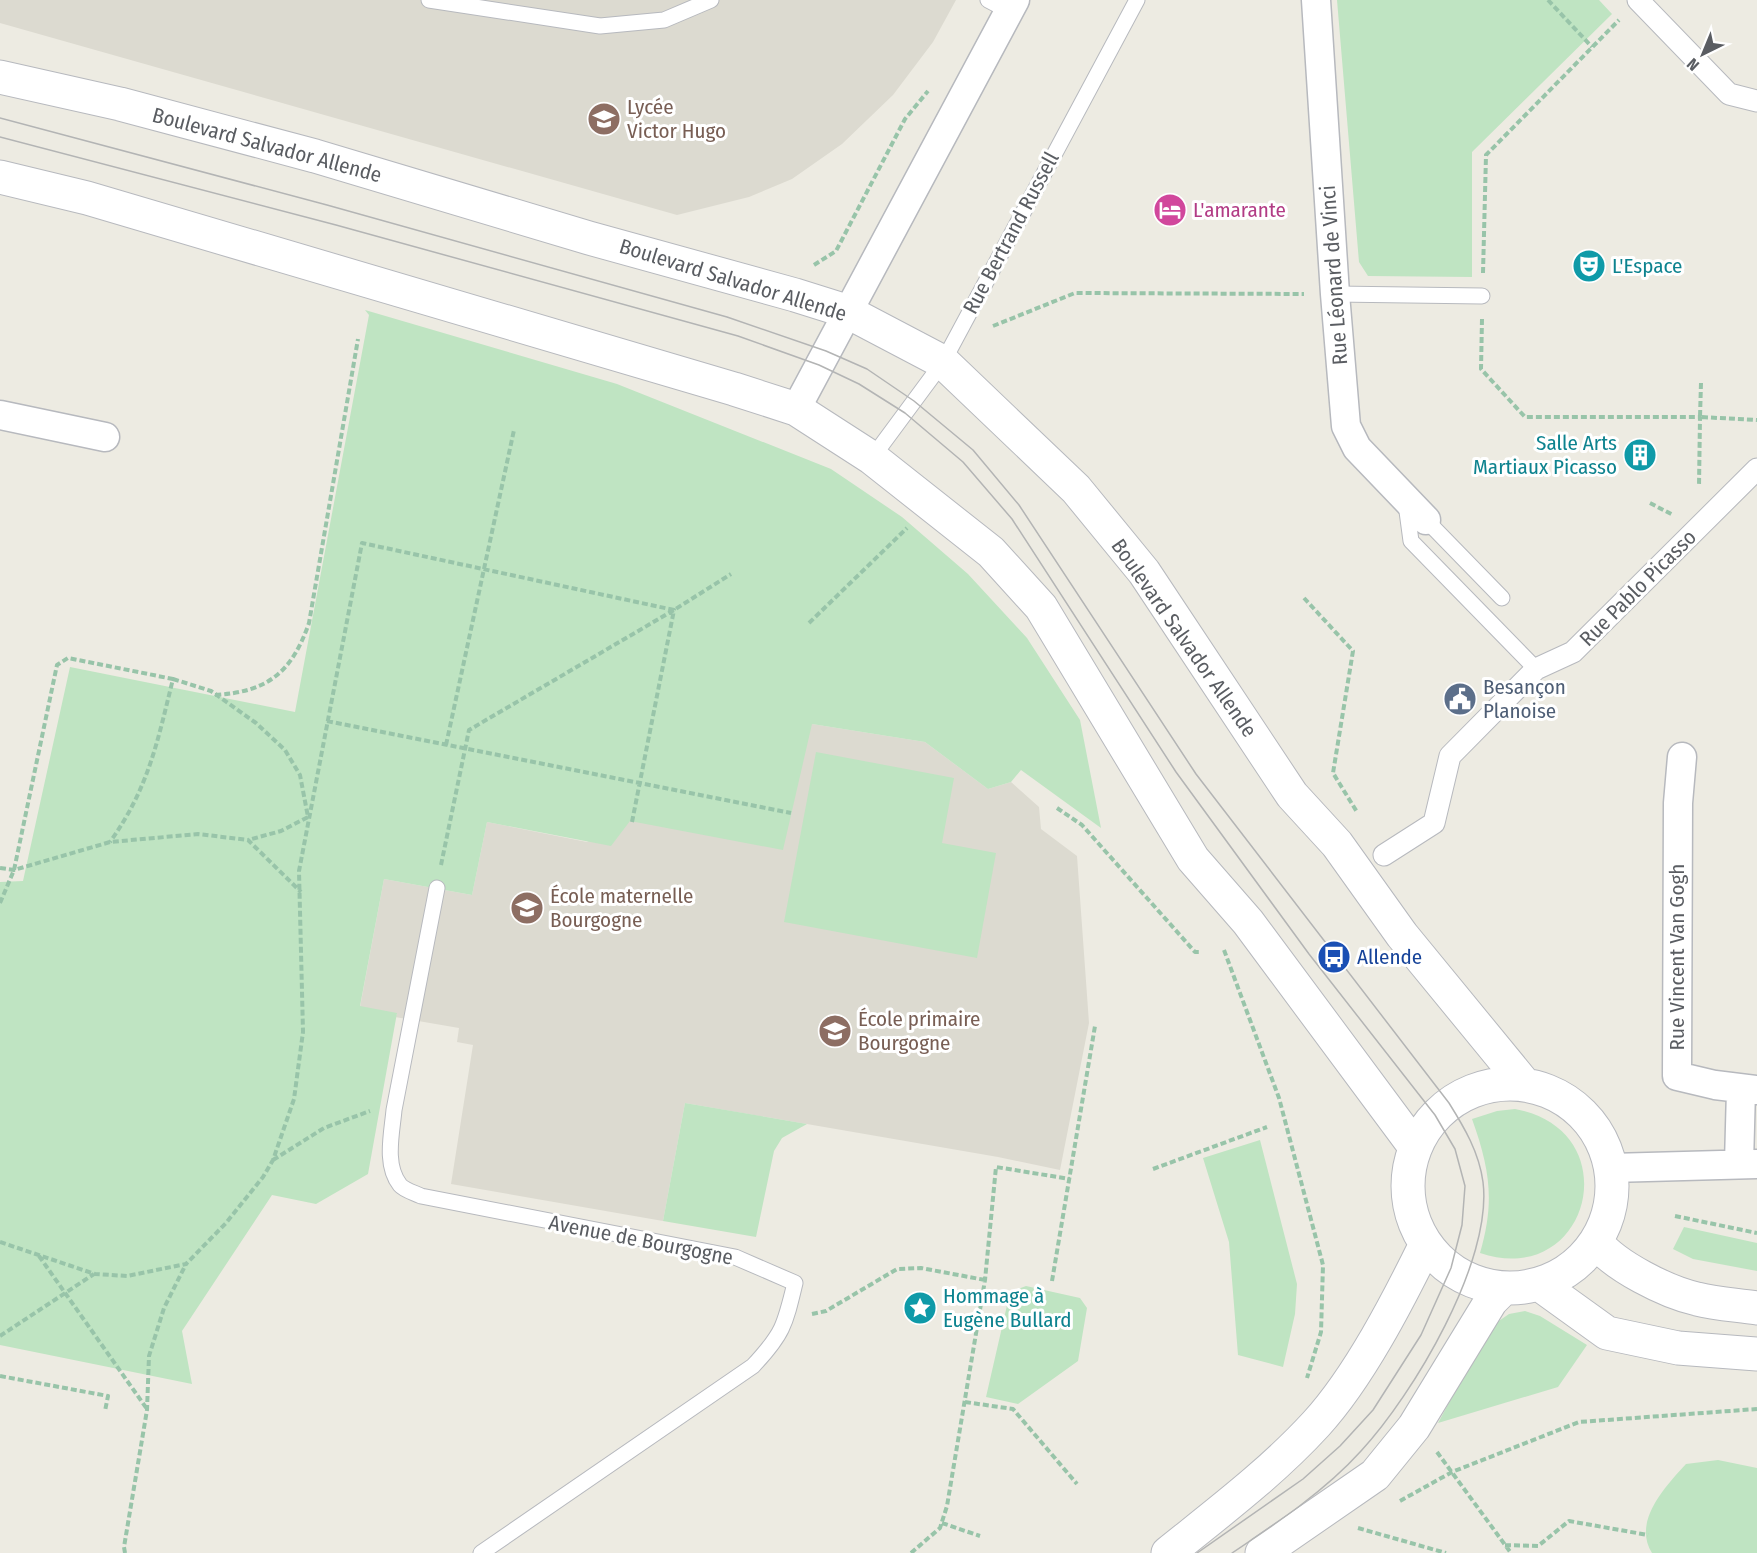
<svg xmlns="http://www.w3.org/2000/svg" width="1757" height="1553" viewBox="0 0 1757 1553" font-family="'Fira Sans Condensed',sans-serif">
	<rect width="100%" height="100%" fill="#edebe2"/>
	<!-- education -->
	<path fill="#dcdad0" d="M 0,0 L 956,0 L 933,42 L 893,95 L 842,144 L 792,179 L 749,197 L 677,215 L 0,23 Z
		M 812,724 L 925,742 L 988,789 L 1011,782 L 1039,807 L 1041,829 L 1077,856 L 1089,1023 L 1060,1170 L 998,1157 L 685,1103 L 663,1221 L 451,1184 L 473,1045 L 457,1042 L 459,1028 L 395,1017 L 397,1014 L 360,1007 L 384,879 L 472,895 L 487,822 L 587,842 Z"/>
	<!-- green -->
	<path fill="#bfe4c2" d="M 1337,0 L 1599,0 L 1612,14 L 1472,152 L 1472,277 L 1368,276 L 1359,262 Z
		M 365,310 L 617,384 L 831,469 L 902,517 L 968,574 L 1027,638 L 1080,720 L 1101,828 L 1021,770 L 1011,782 L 988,789 L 925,742 L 812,724 L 783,850 L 630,821 L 611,846 L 487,822 L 472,895 L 384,879 L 360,1006 L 397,1013 L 368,1174 L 316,1204 L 272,1195 L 182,1331 L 192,1384 L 0,1345 L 0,882 L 23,881 L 70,667 L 295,712 L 369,315 Z
		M 816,752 L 954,778 L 942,843 L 996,853 L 977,958 L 784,922 Z
		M 685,1103 L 807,1124 L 782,1138 L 774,1151 L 756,1237 L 663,1221 Z
		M 1515,1109 C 1630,1130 1590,1290 1480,1253 C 1495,1202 1490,1169 1472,1119 L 1497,1111 Z
		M 1260,1140 L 1297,1284 L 1295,1314 L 1283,1367 L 1238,1355 L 1229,1242 L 1203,1158 Z
		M 1684,1227 L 1757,1243 L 1757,1271 L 1693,1259 L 1673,1249 Z
		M 1026,1286 L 1080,1298 L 1087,1308 L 1078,1361 L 1018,1404 L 986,1397 L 1008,1301 L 1015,1290 Z
		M 1525,1311 L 1540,1316 L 1587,1345 L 1558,1387 L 1438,1423 L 1490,1327 L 1509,1314 Z
		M 1718,1460 L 1757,1468 L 1757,1553 L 1652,1553 C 1632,1521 1666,1486 1686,1464 Z"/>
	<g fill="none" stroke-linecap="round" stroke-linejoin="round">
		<defs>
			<path id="service" d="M 429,0 L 600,26 L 664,20 L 711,0
				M 988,0 L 1009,11
				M 1335,294 L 1482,296
				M 872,458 L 943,362 L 1137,0
				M 1406,504 L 1411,541 L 1536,669
				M 1426,520 L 1502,598
				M 437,888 L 394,1110 C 392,1133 384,1165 400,1185 C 404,1190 415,1193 421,1196 L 735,1257 L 795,1283 C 785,1325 783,1334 753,1366 L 481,1553"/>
			<path id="pedestrian" d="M 1638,0 L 1729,94 L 1757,101
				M 1384,855 L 1434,823 L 1450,756 L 1536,669 L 1573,652 L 1757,469"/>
			<path id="minor" d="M 1316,0 L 1335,294 L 1346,426 L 1357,448 L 1426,520
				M 796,409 L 1015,0
				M 0,415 L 105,437
				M 1682,757 L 1678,803 L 1677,1076 L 1715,1085 L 1757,1090
				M 1739,1163 L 1741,1090
				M 1611,1168 L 1757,1164"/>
			<path id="tertiary" d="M 0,77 L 120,104 L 315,156 L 589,238 L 795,295 L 846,311 L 943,362 L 1076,489 L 1144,572 L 1292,795 L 1337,844 L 1402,935 L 1525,1085
				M 0,177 L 87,198 L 734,389 L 796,409 L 872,458 L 991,552 L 1041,607 L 1193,859 L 1248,922 L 1415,1147
				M1408 1186a102 102 0 1 1 204 0a102 102 0 1 1-204 0Z
				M 1596,1242 C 1615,1266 1666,1292 1697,1299 C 1716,1304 1737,1305 1757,1308
				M 1539,1284 L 1607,1333 L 1678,1348 L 1757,1354
				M 1168,1553 C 1219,1512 1272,1472 1316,1424 C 1359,1377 1398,1301 1426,1244
				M 1262,1553 L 1375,1475 L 1414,1427 L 1491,1301 L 1504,1288"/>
		</defs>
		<!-- service casing -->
		<use href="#service" stroke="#b7b9be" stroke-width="17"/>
		<!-- pedestrian casing -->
		<use href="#pedestrian" stroke="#b7b9be" stroke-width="23"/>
		<!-- minor casing -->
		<use href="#minor" stroke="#b7b9be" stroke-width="31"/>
		<!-- tertiary casing -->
		<use href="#tertiary" stroke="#b7b9be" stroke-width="35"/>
		<!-- path -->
		<path stroke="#98c4a9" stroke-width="4" stroke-dasharray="6 3" stroke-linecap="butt" d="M 1548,0 L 1592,47
			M 814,265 L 836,251 L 905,119 L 928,91
			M 1483,273 L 1486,155 L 1619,20
			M 1482,319 L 1481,369 L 1525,417 L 1700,417 L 1699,486
			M 993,326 L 1075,293 L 1304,294
			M 1701,383 L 1700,417 L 1757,420
			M 1650,503 L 1673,515
			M 1304,598 L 1353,651 L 1333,773 L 1357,812
			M 809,623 L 907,528
			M 173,679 L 211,691 L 256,723 L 285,750 L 300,775 L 308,817 L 281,831 L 248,840
			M 215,695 C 268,692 292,672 309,623 L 358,339
			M 327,721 L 791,813
			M 446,745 L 514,430
			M 1057,808 L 1082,825 L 1195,952 L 1201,952
			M 441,865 L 469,730 L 674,610 L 731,574
			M 0,868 L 14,870 L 110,842 L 198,834 L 248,840 L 301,892
			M 0,903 L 14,870 L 57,665 L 68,658 L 173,679 C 157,743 149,787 110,842
			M 1224,950 L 1279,1098 L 1323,1265 L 1321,1332 L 1307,1378
			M 273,1160 L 324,1128 L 370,1111
			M 1153,1169 L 1267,1127
			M 1675,1216 L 1757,1233
			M 0,1242 L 95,1274 L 127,1276 L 186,1264 L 226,1223 L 263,1177 L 273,1160 L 294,1099 L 303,1032 L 299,871 L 362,543 L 674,610 L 632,822
			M 39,1256 L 147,1409
			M 1052,1281 L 1095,1026
			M 812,1314 L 826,1311 L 897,1269 L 921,1268 L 985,1280
			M 0,1336 L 94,1274
			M 0,1376 L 108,1396 L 105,1411
			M 965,1402 L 1013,1409 L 1077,1484
			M 1437,1452 L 1511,1553
			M 1400,1501 L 1452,1472 L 1579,1422 L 1757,1409
			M 942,1523 L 980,1536
			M 1358,1528 L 1446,1553
			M 1505,1545 L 1538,1546 L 1569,1521 L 1648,1535
			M 125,1553 L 124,1547 L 147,1410 L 149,1356 L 164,1308 L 186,1264
			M 911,1553 L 940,1528 L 947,1506 L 985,1280 L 996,1167 L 1070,1179"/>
		<!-- service -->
		<use href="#service" stroke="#fff" stroke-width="15"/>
		<!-- pedestrian -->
		<use href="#pedestrian" stroke="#fff" stroke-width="21"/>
		<!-- minor -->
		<use href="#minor" stroke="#fff" stroke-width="28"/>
		<!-- tertiary -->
		<use href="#tertiary" stroke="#fff" stroke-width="33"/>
		<!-- tram -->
		<path stroke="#b3b4b4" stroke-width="1.5" d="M 0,118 L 327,205 L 727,317 L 826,351 L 867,369 L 914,401 L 973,450 L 1019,505 L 1196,774 L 1449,1103 C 1464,1127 1479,1152 1483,1182 C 1493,1261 1413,1395 1361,1451 C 1325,1491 1277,1523 1232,1553
			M 0,137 L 336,225 L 738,336 L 819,365 L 859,384 L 905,413 L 963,462 L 1012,519 L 1176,772 L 1309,954 L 1435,1115 L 1455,1149 L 1465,1186 L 1462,1225 L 1451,1268 L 1421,1335 L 1373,1410 L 1340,1446 L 1303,1479 L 1197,1553"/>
	</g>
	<!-- icons -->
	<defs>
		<symbol id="school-disc" viewBox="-11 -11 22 22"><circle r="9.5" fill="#8d6e63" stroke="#fff"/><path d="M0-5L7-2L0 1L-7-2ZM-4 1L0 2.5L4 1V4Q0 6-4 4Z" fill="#fff"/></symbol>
		<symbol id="hotel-disc" viewBox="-11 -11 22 22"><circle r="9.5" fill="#d1479c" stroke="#fff"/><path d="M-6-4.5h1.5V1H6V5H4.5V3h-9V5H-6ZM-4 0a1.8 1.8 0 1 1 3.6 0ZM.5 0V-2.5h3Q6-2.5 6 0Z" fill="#fff"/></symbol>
		<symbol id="theatre-disc" viewBox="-11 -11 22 22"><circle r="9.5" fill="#0f9aa8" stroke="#fff"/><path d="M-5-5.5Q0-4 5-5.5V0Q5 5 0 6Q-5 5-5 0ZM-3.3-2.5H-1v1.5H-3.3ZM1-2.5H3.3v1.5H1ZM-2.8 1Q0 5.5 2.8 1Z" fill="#fff"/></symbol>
		<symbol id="building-disc" viewBox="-11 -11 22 22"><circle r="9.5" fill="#0f9aa8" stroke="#fff"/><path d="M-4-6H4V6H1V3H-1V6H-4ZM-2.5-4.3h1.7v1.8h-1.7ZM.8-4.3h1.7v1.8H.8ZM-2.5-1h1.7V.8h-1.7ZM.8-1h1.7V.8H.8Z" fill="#fff"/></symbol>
		<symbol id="civic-disc" viewBox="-11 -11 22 22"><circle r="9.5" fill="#5c6f8a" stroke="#fff"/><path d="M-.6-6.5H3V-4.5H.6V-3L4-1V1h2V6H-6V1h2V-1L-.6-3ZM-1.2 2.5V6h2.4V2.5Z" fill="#fff"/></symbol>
		<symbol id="bus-disc" viewBox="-11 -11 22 22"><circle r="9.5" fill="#1a4fb4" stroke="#fff"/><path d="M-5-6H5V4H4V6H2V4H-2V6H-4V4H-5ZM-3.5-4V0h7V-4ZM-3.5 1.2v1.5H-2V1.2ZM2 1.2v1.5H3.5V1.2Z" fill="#fff"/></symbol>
		<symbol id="sight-disc" viewBox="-11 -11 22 22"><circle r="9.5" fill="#0f9aa8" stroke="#fff"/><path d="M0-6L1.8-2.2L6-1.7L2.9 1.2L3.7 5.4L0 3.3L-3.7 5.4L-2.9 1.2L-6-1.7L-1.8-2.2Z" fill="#fff"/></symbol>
	</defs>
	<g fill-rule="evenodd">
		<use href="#school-disc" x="585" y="100" width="38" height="38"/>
		<use href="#hotel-disc" x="1151" y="191" width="38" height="38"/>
		<use href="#theatre-disc" x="1570" y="247" width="38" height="38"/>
		<use href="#building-disc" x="1621" y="436" width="38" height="38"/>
		<use href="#civic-disc" x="1441" y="680" width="38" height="38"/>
		<use href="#school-disc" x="508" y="889" width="38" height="38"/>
		<use href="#bus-disc" x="1315" y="938" width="38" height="38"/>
		<use href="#school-disc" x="816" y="1012" width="38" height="38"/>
		<use href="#sight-disc" x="901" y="1289" width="38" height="38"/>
	</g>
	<g text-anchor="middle" stroke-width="6" stroke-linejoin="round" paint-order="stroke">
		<!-- education labels -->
		<g font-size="21" fill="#785e54" stroke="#fff" text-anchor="start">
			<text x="627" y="114">Lycée<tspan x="627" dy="24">Victor Hugo</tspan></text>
			<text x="550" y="903">École maternelle<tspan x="550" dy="24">Bourgogne</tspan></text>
			<text x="858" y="1026">École primaire<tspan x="858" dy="24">Bourgogne</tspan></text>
		</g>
		<!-- street labels -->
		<g font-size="21" fill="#5a5d62" stroke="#fff">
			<text transform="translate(267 145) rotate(15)" y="7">Boulevard Salvador Allende</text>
			<text transform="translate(1011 233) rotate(-62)" y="7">Rue Bertrand Russell</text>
			<text transform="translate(1334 275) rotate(-94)" y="7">Rue Léonard de Vinci</text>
			<text transform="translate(733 280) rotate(17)" y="7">Boulevard Salvador Allende</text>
			<text transform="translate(1638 588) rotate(-45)" y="7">Rue Pablo Picasso</text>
			<text transform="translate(1184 638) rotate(55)" y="7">Boulevard Salvador Allende</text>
			<text transform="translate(1677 957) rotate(-90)" y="7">Rue Vincent Van Gogh</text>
			<text transform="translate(641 1240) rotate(11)" y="7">Avenue de Bourgogne</text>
		</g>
		<!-- hotel labels -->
		<g font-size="21" fill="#b23c85" stroke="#fff" text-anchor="start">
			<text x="1193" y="217">L'amarante</text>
		</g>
		<!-- culture labels -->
		<g font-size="21" fill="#0d838f" stroke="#fff" text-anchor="start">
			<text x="1612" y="273">L'Espace</text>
			<text x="1617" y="450" text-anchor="end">Salle Arts<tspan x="1617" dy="24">Martiaux Picasso</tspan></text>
			<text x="943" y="1303">Hommage à<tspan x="943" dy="24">Eugène Bullard</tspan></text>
		</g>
		<!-- service labels -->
		<g font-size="21" fill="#4e5e75" stroke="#fff" text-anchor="start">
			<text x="1483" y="694">Besançon<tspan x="1483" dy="24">Planoise</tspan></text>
		</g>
		<!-- transit labels -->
		<g font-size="21" fill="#164399" stroke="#fff" text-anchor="start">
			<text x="1357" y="964">Allende</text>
		</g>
	</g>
	<!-- north arrow -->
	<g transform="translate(1703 54) rotate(223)" stroke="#ffffff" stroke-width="4.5" paint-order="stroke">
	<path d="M0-4.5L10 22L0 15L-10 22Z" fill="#5a5d62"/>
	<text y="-9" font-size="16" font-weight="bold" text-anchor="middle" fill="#5a5d62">N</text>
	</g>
</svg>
